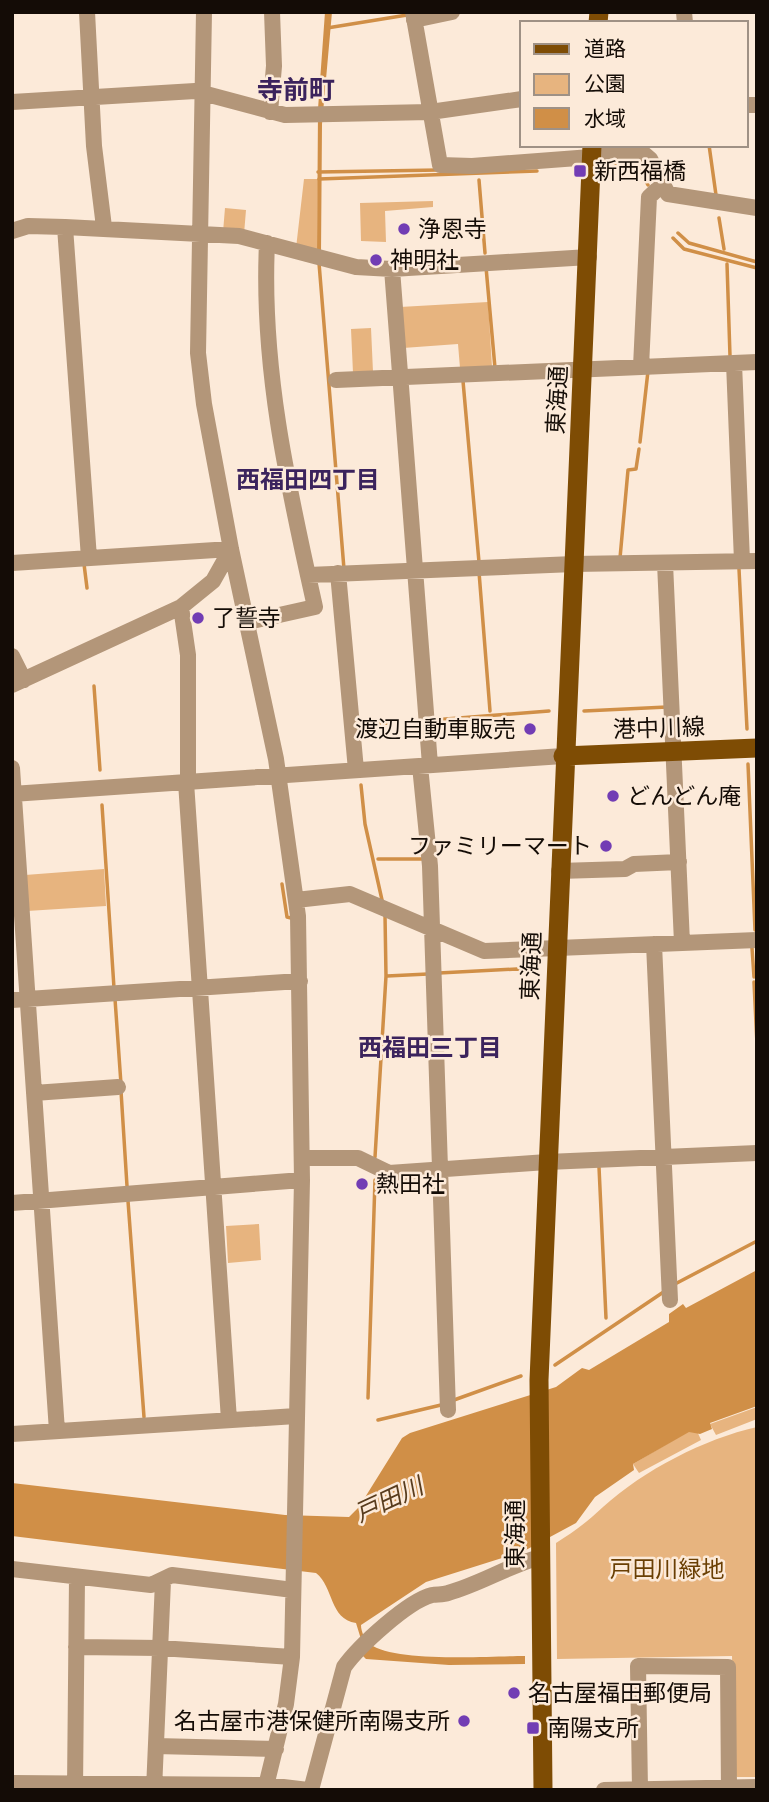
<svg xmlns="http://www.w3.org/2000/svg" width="769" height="1802" viewBox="0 0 769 1802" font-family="'Asap Condensed','Noto Sans JP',sans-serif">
	<rect width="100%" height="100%" fill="#fcead9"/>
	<!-- green -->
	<path fill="#e7b47f" d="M 304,179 L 318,179 L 317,253 L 296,248 Z
		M 433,201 L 433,207 L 385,211 L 386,242 L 361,241 L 360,203 Z
		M 225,208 L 246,210 L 244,234 L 223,232 Z
		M 488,302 L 492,367 L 460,368 L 458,344 L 403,348 L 400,307 Z
		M 371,328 L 373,372 L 353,373 L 351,329 Z
		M 104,869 L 106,906 L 27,911 L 25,875 Z
		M 259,1224 L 261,1260 L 228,1263 L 226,1226 Z
		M 757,1407 L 757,1419 L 716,1435 L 710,1424 Z
		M 757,1427 L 757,1777 L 737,1777 L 734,1773 L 732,1656 L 557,1659 L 556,1543 C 575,1531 587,1522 603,1507 C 644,1470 704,1439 757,1427 Z
		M 689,1431 L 697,1431 L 701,1440 L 639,1473 L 633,1464 Z"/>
	<!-- water -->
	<path fill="#d08f47" d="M 325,12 L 332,12 L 322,124 L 321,254 L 317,253 L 318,109 Z
		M 757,1270 L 757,1406 L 710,1423 L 712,1429 L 700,1434 L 689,1432 L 633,1464 L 634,1470 L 595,1497 L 576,1523 L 524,1551 L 426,1582 L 361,1625 C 361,1632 365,1640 370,1644 C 394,1663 494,1656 525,1656 L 525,1664 L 449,1665 L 366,1659 L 360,1653 L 364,1649 L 356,1623 C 329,1619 334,1587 316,1573 L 12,1536 L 12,1483 L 285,1515 L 349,1517 L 359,1507 L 402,1438 L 410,1433 L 556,1387 L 582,1368 L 589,1370 L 669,1322 L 669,1314 L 683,1304 L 686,1308 Z"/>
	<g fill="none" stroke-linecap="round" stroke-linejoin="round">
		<!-- stream -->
		<path stroke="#d08f47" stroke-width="3.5" d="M 327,28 L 407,15
			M 709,145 L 716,195
			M 615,166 C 636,164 639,167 648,185
			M 318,172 L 439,170
			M 319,179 L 537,171
			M 479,180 L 485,253
			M 719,218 L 724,249
			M 678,233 L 689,243 L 757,262
			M 673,238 L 684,249 L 757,268
			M 319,263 L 344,569
			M 727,264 L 730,356
			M 486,267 L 495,368
			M 463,381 L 479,562
			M 640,442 L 648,371
			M 620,558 L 628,470 L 636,469 L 639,449
			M 84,564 L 87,588
			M 739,569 L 747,729
			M 479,572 L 490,711
			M 94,686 L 100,770
			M 584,711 L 667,707
			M 433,720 L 549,711
			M 358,725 L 387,723
			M 748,764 L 755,930
			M 361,785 L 365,824 L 382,900
			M 102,805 L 114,988
			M 378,859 L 424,859
			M 282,884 L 287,917 L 291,918
			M 752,948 L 754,977
			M 439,973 L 517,969 L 536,972
			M 387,976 L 428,974
			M 754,982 L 757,1044
			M 115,999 L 121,1084
			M 121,1091 L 127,1186
			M 375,1157 L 386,976 L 385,915
			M 599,1167 L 606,1318
			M 128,1201 L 144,1417
			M 675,1284 L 757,1241
			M 555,1365 L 665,1291
			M 368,1398 L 375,1180
			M 454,1400 L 521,1376
			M 378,1420 L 441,1405"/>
		<!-- minor -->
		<path stroke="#b39679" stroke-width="16" d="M 87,12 L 94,146 L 104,227
			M 204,12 L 198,353 L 204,404 L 231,549 L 276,759 L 298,916 L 302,1180 L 292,1657 L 286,1704 L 265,1790
			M 413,12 L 440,165 L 472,166 L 591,157
			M 684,12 L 685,23
			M 414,20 L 452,12
			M 12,102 L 195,91 L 285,115 L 430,112 L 522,99
			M 746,105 L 757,105
			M 270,112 L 274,66 L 272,12
			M 592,156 L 643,153 L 650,159 L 668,194 L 757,208
			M 65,227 L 89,558
			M 12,231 L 28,226 L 65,227 L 239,236 L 356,267 L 392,269 L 589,257
			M 392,269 L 430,765
			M 734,363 L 742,561
			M 641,367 L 649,197 L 663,184
			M 336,380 L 757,362
			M 12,563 L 231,549
			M 665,563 L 682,943
			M 338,573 L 356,770
			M 308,575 L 574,564 L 757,561
			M 181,607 L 188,655 L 188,782
			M 248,622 L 315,607 C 288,486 261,368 267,243
			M 12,656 L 24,680
			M 12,685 L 181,607 L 213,581 L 231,549
			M 420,766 L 430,866 L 448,1410
			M 12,768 L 57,1431
			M 186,782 L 229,1420
			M 12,794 L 563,756
			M 559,871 L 625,869 L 634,864 L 679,862
			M 296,900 L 350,894 L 484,951 L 757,940
			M 654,944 L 670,1300
			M 12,1000 L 300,981
			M 34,1093 L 118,1087
			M 302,1158 L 358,1158 L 389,1173 L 547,1162 L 757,1153
			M 12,1203 L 302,1180
			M 12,1434 L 296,1416
			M 12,1569 L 151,1585 L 172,1575 L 293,1590
			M 76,1647 L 160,1648 L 292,1657
			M 156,1746 L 276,1749
			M 12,1783 L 267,1785 L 308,1790
			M 640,1789 L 638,1666 L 728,1667 L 729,1790
			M 75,1790 L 77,1577
			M 154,1790 L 163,1581
			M 311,1790 L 344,1667 C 359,1646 408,1601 432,1595 C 437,1594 443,1595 448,1593 C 480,1584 508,1566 540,1557
			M 604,1790 L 757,1787"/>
		<!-- major -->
		<path stroke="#7e4c04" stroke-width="19" d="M 598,23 L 599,12
			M 563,756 L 757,748
			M 543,1790 L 539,1380 L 592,145"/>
	</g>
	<!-- markers -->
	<g fill="#723db4" stroke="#fcead9" stroke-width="2.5">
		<rect x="573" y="164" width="14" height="14" rx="3.5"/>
		<circle cx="404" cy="229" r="7"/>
		<circle cx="376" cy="260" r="7"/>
		<circle cx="198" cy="618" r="7"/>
		<circle cx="530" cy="729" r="7"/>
		<circle cx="613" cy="796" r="7"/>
		<circle cx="606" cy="846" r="7"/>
		<circle cx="362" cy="1184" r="7"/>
		<circle cx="514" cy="1693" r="7"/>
		<circle cx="464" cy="1721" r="7"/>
		<rect x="526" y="1721" width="14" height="14" rx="3.5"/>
	</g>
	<g text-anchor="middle" stroke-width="5" stroke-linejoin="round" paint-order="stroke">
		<!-- poi labels -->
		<g font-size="23" fill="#140c06" stroke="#fcead9" text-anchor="start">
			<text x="594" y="179">新西福橋</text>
			<text x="418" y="237">浄恩寺</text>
			<text x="390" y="268">神明社</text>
			<text x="212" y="626">了誓寺</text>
			<text x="516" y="737" text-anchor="end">渡辺自動車販売</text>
			<text x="627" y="804">どんどん庵</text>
			<text x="592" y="854" text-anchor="end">ファミリーマート</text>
			<text x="376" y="1192">熱田社</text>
			<text x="528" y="1701">名古屋福田郵便局</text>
			<text x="450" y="1729" text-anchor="end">名古屋市港保健所南陽支所</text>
			<text x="547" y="1736">南陽支所</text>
		</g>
		<!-- street labels -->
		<g font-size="23" fill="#140c06" stroke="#fcead9">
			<text transform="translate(557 400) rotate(-87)" y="8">東海通</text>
			<text transform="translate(659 728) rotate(-2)" y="8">港中川線</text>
			<text transform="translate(531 966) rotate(-88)" y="8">東海通</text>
			<text transform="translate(515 1534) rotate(-90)" y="8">東海通</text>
		</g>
		<!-- park labels -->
		<g font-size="23" fill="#6a3f03" stroke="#fcead9">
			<text x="667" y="1577">戸田川緑地</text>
		</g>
		<!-- neighbourhood labels -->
		<g font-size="24" font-weight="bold" fill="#3b235d" stroke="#fcead9">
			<text x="308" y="488">西福田四丁目</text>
			<text x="430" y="1056">西福田三丁目</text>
		</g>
		<!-- water labels -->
		<g font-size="24" font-style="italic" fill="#583c1d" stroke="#fcead9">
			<text transform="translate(389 1500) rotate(-25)" y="8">戸田川</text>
		</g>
		<!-- quarter labels -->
		<g font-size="26" font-weight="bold" fill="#3b235d" stroke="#fcead9">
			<text x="296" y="99">寺前町</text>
		</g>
	</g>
	<!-- border -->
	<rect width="769" height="1802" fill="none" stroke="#140c06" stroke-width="28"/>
	<!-- legend -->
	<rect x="520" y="21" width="228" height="126" fill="#fcead9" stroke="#9f9185" stroke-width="2"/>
	<rect x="534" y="44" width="35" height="10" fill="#7e4c04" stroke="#9f9185" stroke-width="2"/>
	<text x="584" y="56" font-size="21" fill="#140c06">道路</text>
	<rect x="534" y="74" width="35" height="21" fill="#e7b47f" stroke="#9f9185" stroke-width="2"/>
	<text x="584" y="91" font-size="21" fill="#140c06">公園</text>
	<rect x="534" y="108" width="35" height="21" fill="#d08f47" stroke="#9f9185" stroke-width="2"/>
	<text x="584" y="126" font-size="21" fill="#140c06">水域</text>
</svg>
